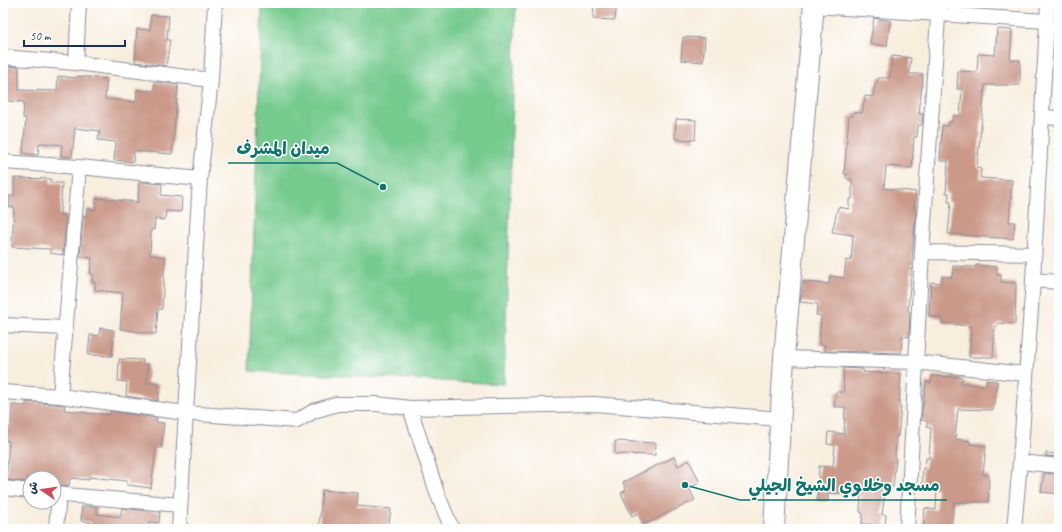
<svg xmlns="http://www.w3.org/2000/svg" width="1062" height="532" viewBox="0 0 1062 532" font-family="Caveat,'Playpen Sans Arabic',sans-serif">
	<rect width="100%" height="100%" fill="#fff"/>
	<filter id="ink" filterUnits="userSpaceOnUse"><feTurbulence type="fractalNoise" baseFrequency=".025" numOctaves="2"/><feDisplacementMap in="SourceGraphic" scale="8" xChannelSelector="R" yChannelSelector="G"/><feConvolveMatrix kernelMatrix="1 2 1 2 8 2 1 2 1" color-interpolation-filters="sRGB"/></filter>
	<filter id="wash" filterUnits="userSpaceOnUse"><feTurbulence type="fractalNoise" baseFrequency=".012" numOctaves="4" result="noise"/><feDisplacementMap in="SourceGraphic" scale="16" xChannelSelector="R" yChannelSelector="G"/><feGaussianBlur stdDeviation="0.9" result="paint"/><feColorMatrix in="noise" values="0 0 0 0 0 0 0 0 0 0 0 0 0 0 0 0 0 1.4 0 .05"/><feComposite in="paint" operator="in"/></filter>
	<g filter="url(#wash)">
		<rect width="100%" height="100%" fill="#f8eede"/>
		<!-- pitch -->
		<path fill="#74ca8e" stroke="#487c76" d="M 262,3 L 516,3 L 504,384 L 249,371 Z"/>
		<g id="blocks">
			<!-- building -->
			<path fill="#ca9989" d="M 594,3 L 617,3 L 615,20 L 593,19 Z
				M 151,15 L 169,16 L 167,40 L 170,40 L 166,66 L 135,62 L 137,29 L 150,30 Z
				M 874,18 L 890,21 L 887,46 L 870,44 Z
				M 997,29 L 1012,30 L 1010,60 L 1020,60 L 1020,85 L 985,85 L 977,168 L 981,169 L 980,178 L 1012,180 L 1009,222 L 1015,222 L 1013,239 L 948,234 L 951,202 L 948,202 L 949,193 L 946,193 L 948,161 L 940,161 L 942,126 L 948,126 L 949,122 L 952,122 L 953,116 L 960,116 L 962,89 L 957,89 L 958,71 L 977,72 L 978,54 L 995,55 Z
				M 683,37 L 705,38 L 703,62 L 681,60 Z
				M 892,56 L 911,58 L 909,74 L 923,74 L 919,114 L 923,114 L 922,125 L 918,125 L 917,137 L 914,137 L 912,168 L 886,166 L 884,188 L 916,192 L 914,209 L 916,210 L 908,311 L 910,312 L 909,337 L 902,336 L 901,353 L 825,351 L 825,345 L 819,345 L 821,316 L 816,315 L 818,304 L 800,302 L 803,282 L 829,284 L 830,276 L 844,278 L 846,260 L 851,261 L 853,235 L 832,232 L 838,207 L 849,209 L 849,199 L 852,199 L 852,180 L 846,178 L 847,174 L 844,174 L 849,116 L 853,116 L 853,112 L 862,113 L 865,96 L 873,97 L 875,84 L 877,84 L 878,78 L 890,78 Z
				M 5,66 L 19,67 L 19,90 L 57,91 L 58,76 L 77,78 L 77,76 L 107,79 L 105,99 L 136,102 L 137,90 L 154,91 L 155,82 L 178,85 L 172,154 L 134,151 L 133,162 L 114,160 L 116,142 L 98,140 L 100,131 L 75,128 L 72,157 L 61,156 L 62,145 L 41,143 L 39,144 L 38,155 L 23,153 L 26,118 L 23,118 L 24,102 L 7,101 L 7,96 L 3,95 Z
				M 676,119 L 696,120 L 695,140 L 675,139 Z
				M 14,178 L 51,179 L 50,183 L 62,183 L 60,215 L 66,215 L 63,255 L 50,253 L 50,249 L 12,247 L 14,207 L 9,207 L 9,196 L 14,196 Z
				M 139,182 L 162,184 L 161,195 L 182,197 L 181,212 L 166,211 L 165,220 L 155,219 L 154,230 L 151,229 L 150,255 L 165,257 L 162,309 L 158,309 L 156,334 L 120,329 L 123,293 L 95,290 L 95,282 L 92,282 L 93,274 L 90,273 L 92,258 L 80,257 L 83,216 L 86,216 L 87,209 L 95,210 L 96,198 L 138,202 Z
				M 976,265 L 997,267 L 997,275 L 1001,275 L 1001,282 L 1016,283 L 1015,324 L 998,323 L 997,326 L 995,326 L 993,357 L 969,357 L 971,326 L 942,323 L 942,318 L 929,316 L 931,282 L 941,283 L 942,276 L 952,277 L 953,266 L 976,267 Z
				M 100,328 L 114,330 L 112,356 L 88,355 L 90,335 L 99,336 Z
				M 119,359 L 143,360 L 143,364 L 148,364 L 147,383 L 159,384 L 158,401 L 126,396 L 127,382 L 118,381 Z
				M 843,368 L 863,369 L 863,372 L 901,374 L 899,405 L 901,406 L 898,436 L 896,436 L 895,458 L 896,458 L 893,487 L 886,487 L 882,514 L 886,515 L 885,525 L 862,524 L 863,513 L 860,512 L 861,495 L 828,493 L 828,501 L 817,501 L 819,466 L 833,467 L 835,445 L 827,444 L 828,432 L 844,434 L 845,407 L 834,407 L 836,392 L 844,392 Z
				M 932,376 L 962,377 L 961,383 L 985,386 L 986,380 L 997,381 L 993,410 L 958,409 L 955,439 L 970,441 L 970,444 L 986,446 L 983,475 L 989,475 L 988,502 L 954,502 L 951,529 L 923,529 L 925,508 L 936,510 L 937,488 L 922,487 L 923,468 L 925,468 L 926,458 L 929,458 L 931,428 L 927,427 L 927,421 L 921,420 L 926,382 L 931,383 Z
				M 26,402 L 65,405 L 64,410 L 85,412 L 85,413 L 110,415 L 110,411 L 157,418 L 156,422 L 164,423 L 161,448 L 156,447 L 151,488 L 127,485 L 127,481 L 89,477 L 89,480 L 70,478 L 69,486 L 54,485 L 54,478 L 27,478 L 27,482 L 6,480 L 9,441 L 3,440 L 3,428 L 11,428 L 12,405 L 26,406 Z
				M 615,441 L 656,443 L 655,455 L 615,454 Z
				M 1046,453 L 1059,454 L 1059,457 L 1046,456 Z
				M 674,457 L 678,466 L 689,460 L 700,483 L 689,488 L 695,500 L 643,525 L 638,513 L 632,516 L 621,493 L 626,490 L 623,482 Z
				M 1044,473 L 1059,474 L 1059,494 L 1041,492 Z
				M 322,490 L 358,493 L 357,506 L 391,509 L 388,529 L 363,527 L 362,529 L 319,529 Z
				M 82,506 L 97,507 L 97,514 L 120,517 L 122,508 L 160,512 L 159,523 L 149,522 L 148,529 L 90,529 L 91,522 L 81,521 Z"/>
		</g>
	</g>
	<g filter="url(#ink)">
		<use href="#blocks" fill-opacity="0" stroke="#8a8e9e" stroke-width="1"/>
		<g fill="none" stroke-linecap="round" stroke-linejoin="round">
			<defs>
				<path id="street" d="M 814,6 L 1046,21
					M 3,57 L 76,63 L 211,80
					M 76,63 L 79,3
					M 1042,117 L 1059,118
					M 3,162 L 79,167 L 200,179
					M 922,252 L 1034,254
					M 1033,280 L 1059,282
					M 3,325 L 65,328
					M 784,358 L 915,362 L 1026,374
					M 3,392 L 60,396 L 185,413 L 297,421 L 314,411 L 337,404 L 376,404 L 410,408 L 594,404 L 780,419
					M 60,396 L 79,167
					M 410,408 L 437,493 L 452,529
					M 1020,462 L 1059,466
					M 3,488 L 30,491
					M 54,494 L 180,505
					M 56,529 L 59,494
					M 179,529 L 200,179 L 211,80 L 215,3
					M 907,529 L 922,252 L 939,3
					M 1014,529 L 1020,462 L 1033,280 L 1048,3"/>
				<path id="secondary" d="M 774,529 L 784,358 L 814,3"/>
			</defs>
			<!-- street casing -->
			<use href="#street" stroke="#8a8e9e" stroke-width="16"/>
			<!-- secondary casing -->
			<use href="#secondary" stroke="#8a8e9e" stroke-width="22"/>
			<!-- street -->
			<use href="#street" stroke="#fff" stroke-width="14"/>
			<!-- secondary -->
			<use href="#secondary" stroke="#fff" stroke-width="20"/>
		</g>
	</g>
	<!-- callouts -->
	<path fill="none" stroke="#0f766e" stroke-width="1.5" d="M383 187L337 163H228M685 485L740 500H947"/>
	<g fill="#0f766e" stroke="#fff" stroke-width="1.5">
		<circle cx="383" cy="187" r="4"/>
		<circle cx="685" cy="485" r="4"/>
	</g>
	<g font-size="17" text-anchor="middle" font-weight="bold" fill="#0f766e" stroke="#fff" stroke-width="3" stroke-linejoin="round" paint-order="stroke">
		<text x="283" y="154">ميدان المشرف</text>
		<text x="844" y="491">مسجد وخلاوي الشيخ الجيلي</text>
	</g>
	<!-- margin -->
	<rect width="1062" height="532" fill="none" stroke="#fff" stroke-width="16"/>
	<!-- north arrow -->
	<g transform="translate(42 490) rotate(283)"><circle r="19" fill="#ffffff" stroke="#a4acbf"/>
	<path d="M0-3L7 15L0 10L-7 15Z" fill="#d1495b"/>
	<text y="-6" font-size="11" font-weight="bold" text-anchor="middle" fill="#1b2f5e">ش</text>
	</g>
	<!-- scale -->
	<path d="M24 40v6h101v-6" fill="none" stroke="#1b2f5e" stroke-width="2"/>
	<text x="30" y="40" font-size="12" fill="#1b2f5e" stroke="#ffffff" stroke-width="3" paint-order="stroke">50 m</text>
</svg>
